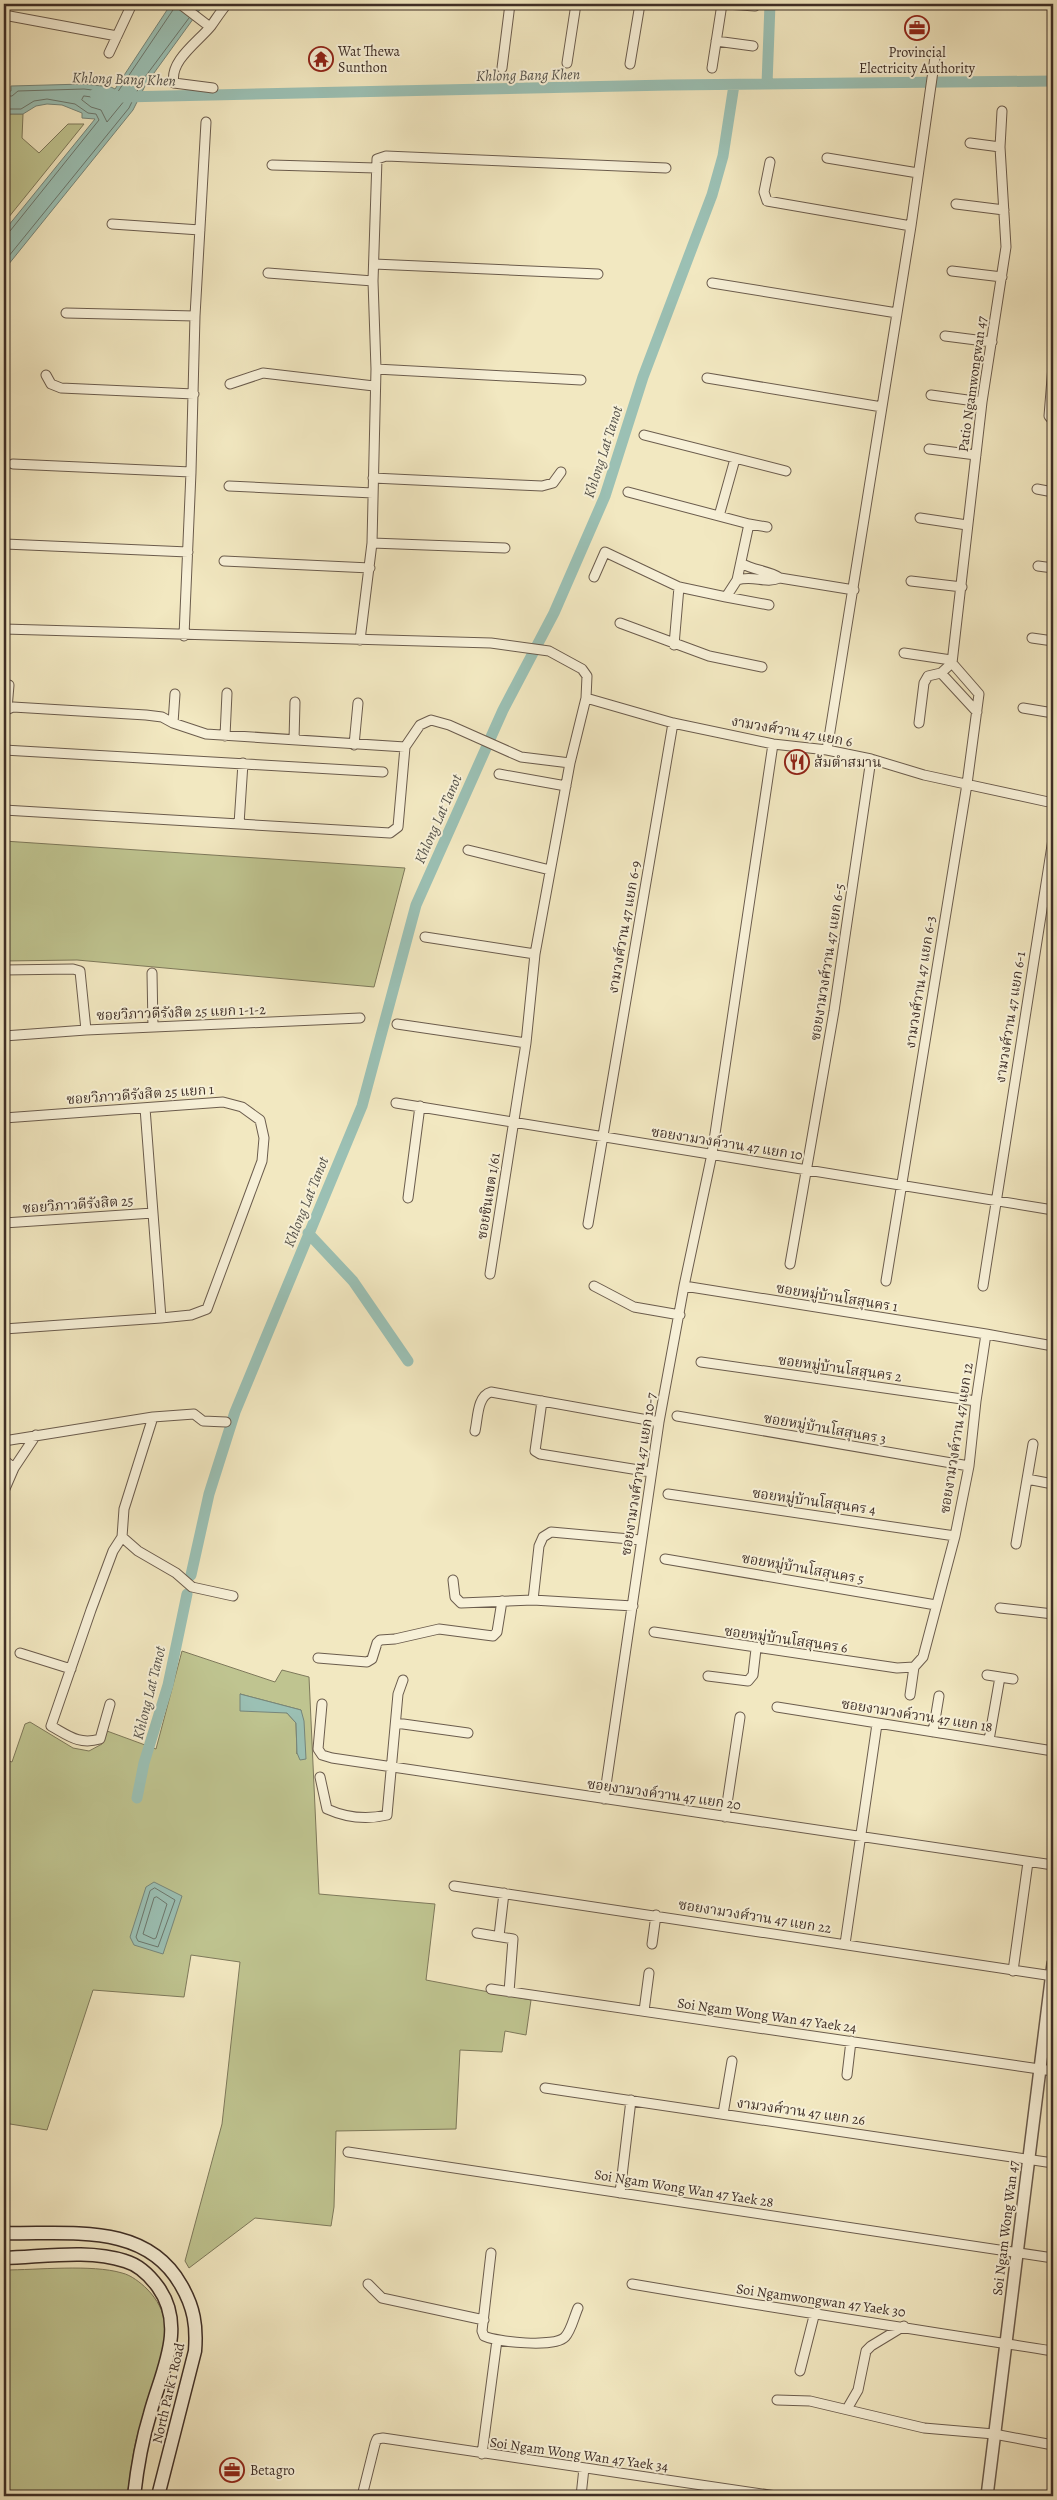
<svg xmlns="http://www.w3.org/2000/svg" width="1057" height="2500" viewBox="0 0 1057 2500" font-family="Alegreya,'Noto Serif Thai',serif">
	<rect width="100%" height="100%" fill="#f2e8c1"/>
	<filter id="stains"><feTurbulence type="fractalNoise" baseFrequency=".004" numOctaves="4"/><feColorMatrix values="0 0 0 0 .2 0 0 0 0 .09 0 0 0 0 .02 0 0 0 .5 -.17"/></filter>
	<radialGradient id="worn" r=".72"><stop offset=".6" stop-color="#630" stop-opacity="0"/><stop offset="1" stop-color="#630" stop-opacity=".3"/></radialGradient>
	<!-- green -->
	<path fill="#bfc490" stroke="#7e795b" fill-rule="evenodd" d="M 4,114 L 23,114 L 22,138 L 39,153 L 68,124 L 84,124 L 4,223 Z
		M 4,841 L 405,868 L 374,987 L 77,960 L 4,961 Z
		M 182,1651 L 275,1682 L 282,1670 L 309,1677 L 319,1894 L 435,1904 L 426,1980 L 531,2000 L 526,2035 L 505,2031 L 502,2052 L 460,2050 L 456,2129 L 336,2131 L 334,2207 L 331,2226 L 255,2218 L 189,2268 L 185,2261 L 222,2124 L 240,1962 L 191,1955 L 184,1997 L 93,1990 L 47,2130 L 4,2123 L 4,1759 L 12,1762 L 25,1724 L 30,1722 L 73,1748 L 89,1751 L 102,1744 L 107,1731 L 156,1749 ZM 240,1694 L 301,1710 L 297,1754 L 296,1723 L 287,1713 Z
		M 4,2270 C 37,2270 92,2264 122,2273 C 131,2275 141,2283 147,2289 C 190,2332 149,2392 136,2440 C 132,2458 130,2478 127,2496 L 4,2496 Z"/>
	<!-- water -->
	<path fill="#9bc0b4" stroke="#76867b" d="M 171,4 L 204,4 L 146,84 L 133,110 L 4,270 L 4,231 L 95,119 L 82,118 L 82,113 L 62,105 L 47,104 L 36,106 L 23,114 L 4,114 L 4,91 L 11,91 L 11,86 L 84,84 L 111,87 L 115,89 Z
		M 240,1694 L 301,1710 L 304,1721 L 306,1759 L 300,1760 L 297,1753 L 296,1723 L 287,1713 L 240,1711 Z
		M 154,1882 L 182,1896 L 163,1954 L 134,1945 L 130,1937 L 146,1887 Z"/>
	<g fill="none" stroke-linecap="round" stroke-linejoin="round">
		<!-- shore -->
		<path stroke="#6c776d" stroke-width="1" d="M 4,96 L 12,96 L 18,91 L 84,89 L 117,93 L 175,7
			M 84,96 L 114,100 L 123,98 L 125,100 L 107,122 L 101,110 L 91,107 L 82,100 Z
			M 4,109 L 21,109 L 34,101 L 47,99 L 75,104 L 88,113 L 96,114 L 99,120 L 10,231 L 4,233
			M 4,262 L 129,108 L 142,81 L 189,18
			M 155,1888 L 175,1900 L 158,1947 L 138,1941 L 136,1937 L 150,1891 Z
			M 157,1897 L 167,1904 L 156,1938 L 154,1939 L 143,1934 L 154,1898 Z"/>
		<!-- canal -->
		<path stroke="#9bc0b4" stroke-width="11" d="M 767,84 L 770,4
			M 95,94 L 123,97 L 669,85 L 1053,81
			M 308,1233 L 353,1281 L 408,1361
			M 191,1575 L 209,1494 L 235,1412 L 362,1106 L 416,905 L 503,710 L 554,613 L 605,496 L 643,377 L 712,195 L 723,156 L 734,85
			M 137,1798 L 144,1763 L 168,1685 L 187,1594"/>
		<defs>
			<path id="minor" d="M 180,4 L 210,27
				M 726,4 L 755,6
				M 4,15 L 117,36
				M 716,41 L 753,46
				M 109,53 L 132,4
				M 567,63 L 576,4
				M 630,64 L 640,4
				M 502,68 L 510,4
				M 712,68 L 722,4
				M 213,88 L 174,83 C 169,61 198,42 211,26 C 216,19 221,11 227,4
				M 970,143 L 1000,147
				M 827,158 L 918,173
				M 770,162 L 764,192 L 767,201 L 911,226
				M 272,165 L 376,168
				M 956,204 L 1004,210
				M 112,224 L 200,230
				M 374,264 L 598,274
				M 952,271 L 1002,277
				M 268,273 L 373,281
				M 712,283 L 897,313
				M 66,313 L 195,316
				M 945,336 L 992,342
				M 1053,366 L 1049,416 L 1053,421
				M 376,369 L 581,380
				M 46,375 L 51,384 L 61,388 L 194,394
				M 707,378 L 882,407
				M 230,384 L 263,373 L 374,386
				M 931,395 L 982,402
				M 644,435 L 786,471
				M 929,449 L 976,455
				M 13,464 L 191,472
				M 373,478 L 542,486 L 553,483 L 561,472
				M 229,486 L 373,493
				M 1037,489 L 1053,492
				M 719,516 L 735,459
				M 920,518 L 967,525
				M 749,524 L 767,527
				M 372,543 L 505,548
				M 5,544 L 188,552
				M 224,561 L 370,568
				M 741,563 C 754,571 768,570 780,578 L 854,590
				M 1038,566 L 1053,568
				M 594,577 L 605,552 L 679,587 L 726,597 L 737,580 L 749,524 L 628,492
				M 737,580 C 754,575 765,584 780,578
				M 911,581 L 962,587
				M 726,597 L 769,605
				M 620,623 L 709,656 L 762,667
				M 4,629 L 491,643 L 549,651 L 582,669 L 587,676 L 586,698 L 570,763 L 535,954 L 526,1043 L 490,1274
				M 184,636 L 191,472 L 195,316 L 206,122
				M 1032,638 L 1053,641
				M 360,640 L 372,543 L 376,369 L 373,281 L 377,159 L 386,156 L 666,168
				M 674,645 L 679,587
				M 904,653 L 951,660
				M 952,663 L 982,402 L 1006,247 L 1000,147 L 1002,111
				M 586,698 L 673,723 L 773,744 L 827,750 L 871,759 L 924,775 L 1053,803
				M 1023,708 L 1053,713
				M 7,709 L 9,685
				M 4,711 L 13,707 L 146,715 L 162,717 L 173,723 L 206,734 L 405,747 L 420,725 L 431,720 L 449,725 L 521,757 L 570,763
				M 173,723 L 175,694
				M 919,723 L 924,683 L 928,676 L 941,673
				M 225,736 L 227,693
				M 294,740 L 295,702
				M 354,745 L 358,703
				M 4,750 L 383,772
				M 827,750 L 911,226 L 935,57
				M 499,774 L 566,786
				M 4,810 L 390,833 L 398,827 L 405,747
				M 239,824 L 243,763
				M 468,850 L 550,870
				M 425,937 L 535,954
				M 4,970 L 73,969 L 80,971 L 86,1030
				M 152,973 L 153,1027
				M 397,1024 L 526,1043
				M 4,1036 L 86,1030 L 360,1018
				M 396,1103 L 1053,1210
				M 145,1108 L 161,1318
				M 4,1118 L 223,1102 L 242,1107 L 260,1120 L 264,1138 L 262,1161 L 207,1309 L 191,1315 L 161,1318 L 4,1329
				M 408,1198 L 420,1106
				M 4,1223 L 153,1213
				M 588,1224 L 673,723
				M 790,1264 L 834,1011 L 871,759
				M 886,1281 L 967,784 L 979,694 L 952,663 L 941,673 L 977,712
				M 594,1286 L 634,1307 L 680,1315
				M 684,1286 L 986,1334
				M 983,1286 L 1053,839
				M 701,1362 L 976,1401
				M 542,1401 L 535,1451 L 540,1454 L 651,1472
				M 677,1416 L 969,1466
				M 475,1431 C 478,1418 477,1396 491,1392 L 659,1422
				M 4,1441 L 153,1417 L 194,1414 L 203,1421 L 226,1422
				M 4,1460 L 14,1468
				M 1027,1479 L 1053,1484
				M 4,1491 L 14,1468 L 36,1435
				M 668,1494 L 955,1536
				M 122,1537 L 138,1551 L 176,1573 L 192,1587 L 233,1596
				M 1016,1544 L 1033,1444
				M 665,1559 L 936,1605
				M 453,1580 L 455,1597 L 461,1603 L 533,1600
				M 633,1606 L 533,1600 L 539,1546 L 543,1537 L 551,1532 L 641,1540
				M 1000,1608 L 1053,1614
				M 654,1632 L 897,1668 L 914,1667
				M 20,1653 L 71,1669
				M 318,1658 L 367,1662 L 372,1659 L 377,1643 L 380,1640 L 395,1639 L 439,1629 L 493,1636 L 497,1632 L 502,1601
				M 914,1667 L 923,1657 L 955,1536 L 969,1466 L 976,1401 L 986,1334 L 1053,1346
				M 987,1675 L 1013,1679
				M 708,1676 L 748,1681 L 753,1675 L 756,1649
				M 910,1695 L 914,1667
				M 110,1704 L 100,1739 C 79,1745 69,1736 51,1726 L 91,1610 L 113,1551 L 122,1537 L 124,1509 L 153,1417
				M 322,1704 L 318,1749 L 322,1755 L 332,1758 L 1053,1865
				M 777,1707 L 1053,1751
				M 396,1723 L 468,1733
				M 933,1732 L 939,1696
				M 989,1740 L 1000,1677
				M 320,1777 L 327,1809 C 347,1818 366,1820 387,1815 L 398,1694 L 403,1680
				M 604,1799 L 659,1422 L 684,1286 L 712,1154 L 773,744
				M 725,1817 L 740,1717
				M 454,1886 L 1053,1976
				M 477,1933 L 513,1939 L 509,1992
				M 499,1936 L 504,1893
				M 652,1944 L 656,1915
				M 845,1944 L 877,1724
				M 1013,1971 L 1028,1862
				M 491,1989 L 1053,2071
				M 644,2011 L 649,1973
				M 847,2075 L 851,2041
				M 545,2088 L 1053,2163
				M 723,2114 L 732,2061
				M 348,2152 L 1053,2258
				M 620,2193 L 631,2100
				M 491,2253 L 482,2331 L 484,2336 C 497,2342 555,2348 565,2337 C 571,2331 574,2317 578,2308
				M 368,2284 L 382,2298 L 484,2320
				M 632,2284 C 772,2308 913,2329 1053,2351
				M 800,2371 L 814,2316
				M 777,2400 L 810,2401 L 924,2428 L 994,2434 L 1053,2445
				M 847,2409 L 858,2390 L 866,2351 L 871,2346 L 904,2326
				M 482,2454 L 497,2340
				M 362,2496 L 375,2444 L 377,2439 L 383,2438 L 776,2496
				M 581,2496 L 584,2468"/>
			<path id="tertiary" d="M 987,2496 L 1053,1964"/>
			<path id="secondary" d="M 4,2233 C 67,2235 145,2221 181,2285 C 194,2307 197,2326 195,2351 L 158,2496
				M 4,2258 C 43,2257 88,2249 125,2261 C 139,2265 150,2276 158,2287 C 187,2327 161,2372 150,2414 C 142,2440 137,2469 134,2496"/>
		</defs>
		<!-- minor casing -->
		<use href="#minor" stroke="#6b5c4d" stroke-width="11"/>
		<!-- tertiary casing -->
		<use href="#tertiary" stroke="#6b5c4d" stroke-width="14"/>
		<!-- secondary casing -->
		<use href="#secondary" stroke="#3e2e26" stroke-width="15"/>
		<!-- minor -->
		<use href="#minor" stroke="#f7f0d7" stroke-width="9"/>
		<!-- tertiary -->
		<use href="#tertiary" stroke="#f7f0d7" stroke-width="11"/>
		<!-- secondary -->
		<use href="#secondary" stroke="#f7f0d7" stroke-width="12"/>
	</g>
	<!-- icons -->
	<defs>
		<symbol id="office-ring" viewBox="-11 -11 22 22"><circle r="9.5" fill="#f7f0d7" stroke="#8f2418" stroke-width="1.5"/><path d="M-6-3h4V-5.5h4V-3h4V5H-6ZM-1-4.5V-3h2v-1.5ZM-6 0V1H6V0Z" fill="#8f2418"/></symbol>
		<symbol id="temple-ring" viewBox="-11 -11 22 22"><circle r="9.5" fill="#f7f0d7" stroke="#8f2418" stroke-width="1.5"/><path d="M0-6L5-2H3V0L6.5 2.5H4V6H1.5V3h-3V6H-4V2.5H-6.5L-3 0V-2H-5Z" fill="#8f2418"/></symbol>
		<symbol id="restaurant-ring" viewBox="-11 -11 22 22"><circle r="9.5" fill="#f7f0d7" stroke="#8f2418" stroke-width="1.5"/><path d="M-5-6h1v4h1v-4h1v4h1v-4h1v5L-1.5 .5V6h-2V.5L-5-1ZM5-6V6H3V1.5H1.5Q1.5-4 5-6Z" fill="#8f2418"/></symbol>
	</defs>
	<g fill-rule="evenodd">
		<use href="#office-ring" x="903" y="14" width="28" height="28"/>
		<use href="#temple-ring" x="307" y="45" width="28" height="28"/>
		<use href="#restaurant-ring" x="783" y="748" width="28" height="28"/>
		<use href="#office-ring" x="218" y="2456" width="28" height="28"/>
	</g>
	<g text-anchor="middle" stroke-width="4" stroke-linejoin="round" paint-order="stroke">
		<!-- poi labels -->
		<g font-size="14" fill="#3e2e26" stroke="#f7f0d7" text-anchor="start">
			<text x="338" y="56">Wat Thewa<tspan x="338" dy="16">Sunthon</tspan></text>
			<text x="917" y="57" text-anchor="middle">Provincial<tspan x="917" dy="16">Electricity Authority</tspan></text>
			<text x="814" y="767">ส้มตำสมาน</text>
			<text x="250" y="2475">Betagro</text>
		</g>
		<!-- street labels -->
		<g font-size="14" fill="#3e2e26" stroke="#f7f0d7">
			<text transform="translate(972 384) rotate(-82)" y="5">Patio Ngamwongwan 47</text>
			<text transform="translate(792 731) rotate(10)" y="5">งามวงศ์วาน 47 แยก 6</text>
			<text transform="translate(624 927) rotate(-80)" y="5">งามวงศ์วาน 47 แยก 6-9</text>
			<text transform="translate(827 962) rotate(-81)" y="5">ซอยงามวงศ์วาน 47 แยก 6-5</text>
			<text transform="translate(920 982) rotate(-81)" y="5">งามวงศ์วาน 47 แยก 6-3</text>
			<text transform="translate(181 1012) rotate(-2)" y="5">ซอยวิภาวดีรังสิต 25 แยก 1-1-2</text>
			<text transform="translate(1010 1017) rotate(-81)" y="5">งามวงศ์วาน 47 แยก 6-1</text>
			<text transform="translate(140 1094) rotate(-4)" y="5">ซอยวิภาวดีรังสิต 25 แยก 1</text>
			<text transform="translate(727 1143) rotate(9)" y="5">ซอยงามวงค์วาน 47 แยก 10</text>
			<text transform="translate(488 1196) rotate(-81)" y="5">ซอยชินเขต 1/61</text>
			<text transform="translate(78 1204) rotate(-4)" y="5">ซอยวิภาวดีรังสิต 25</text>
			<text transform="translate(837 1297) rotate(9)" y="5">ซอยหมู่บ้านโสสุนคร 1</text>
			<text transform="translate(840 1368) rotate(8)" y="5">ซอยหมู่บ้านโสสุนคร 2</text>
			<text transform="translate(825 1428) rotate(10)" y="5">ซอยหมู่บ้านโสสุนคร 3</text>
			<text transform="translate(956 1438) rotate(-81)" y="5">ซอยงามวงค์วาน 47 แยก 12</text>
			<text transform="translate(638 1474) rotate(-81)" y="5">ซอยงามวงศ์วาน 47 แยก 10-7</text>
			<text transform="translate(814 1501) rotate(8)" y="5">ซอยหมู่บ้านโสสุนคร 4</text>
			<text transform="translate(803 1568) rotate(10)" y="5">ซอยหมู่บ้านโสสุนคร 5</text>
			<text transform="translate(786 1639) rotate(8)" y="5">ซอยหมู่บ้านโสสุนคร 6</text>
			<text transform="translate(917 1715) rotate(9)" y="5">ซอยงามวงค์วาน 47 แยก 18</text>
			<text transform="translate(664 1794) rotate(8)" y="5">ซอยงามวงค์วาน 47 แยก 20</text>
			<text transform="translate(755 1916) rotate(9)" y="5">ซอยงามวงศ์วาน 47 แยก 22</text>
			<text transform="translate(767 2015) rotate(8)" y="5">Soi Ngam Wong Wan 47 Yaek 24</text>
			<text transform="translate(801 2111) rotate(8)" y="5">งามวงศ์วาน 47 แยก 26</text>
			<text transform="translate(684 2188) rotate(9)" y="5">Soi Ngam Wong Wan 47 Yaek 28</text>
			<text transform="translate(1005 2228) rotate(-83)" y="5">Soi Ngam Wong Wan 47</text>
			<text transform="translate(821 2300) rotate(8)" y="5">Soi Ngamwongwan 47 Yaek 30</text>
			<text transform="translate(168 2393) rotate(-77)" y="5">North Park 1 Road</text>
			<text transform="translate(579 2454) rotate(8)" y="5">Soi Ngam Wong Wan 47 Yaek 34</text>
		</g>
		<!-- water labels -->
		<g font-size="15" font-style="italic" fill="#55524a" stroke="#f7f0d7">
			<text transform="translate(528 75) rotate(-1)" y="5">Khlong Bang Khen</text>
			<text transform="translate(124 79) rotate(2)" y="5">Khlong Bang Khen</text>
			<text transform="translate(603 452) rotate(-72)" y="5">Khlong Lat Tanot</text>
			<text transform="translate(438 819) rotate(-66)" y="5">Khlong Lat Tanot</text>
			<text transform="translate(306 1202) rotate(-68)" y="5">Khlong Lat Tanot</text>
			<text transform="translate(149 1693) rotate(-76)" y="5">Khlong Lat Tanot</text>
		</g>
	</g>
	<!-- margin -->
	<rect width="1057" height="2500" fill="none" stroke="#f2e8c1" stroke-width="20"/>
	<rect x="5" y="5" width="1047" height="2490" fill="none" stroke="#3e2e26" stroke-width="2.5"/>
	<rect x="10" y="10" width="1037" height="2480" fill="none" stroke="#3e2e26"/>
	<rect width="100%" height="100%" filter="url(#stains)"/>
	<rect width="100%" height="100%" fill="url(#worn)"/>
</svg>
